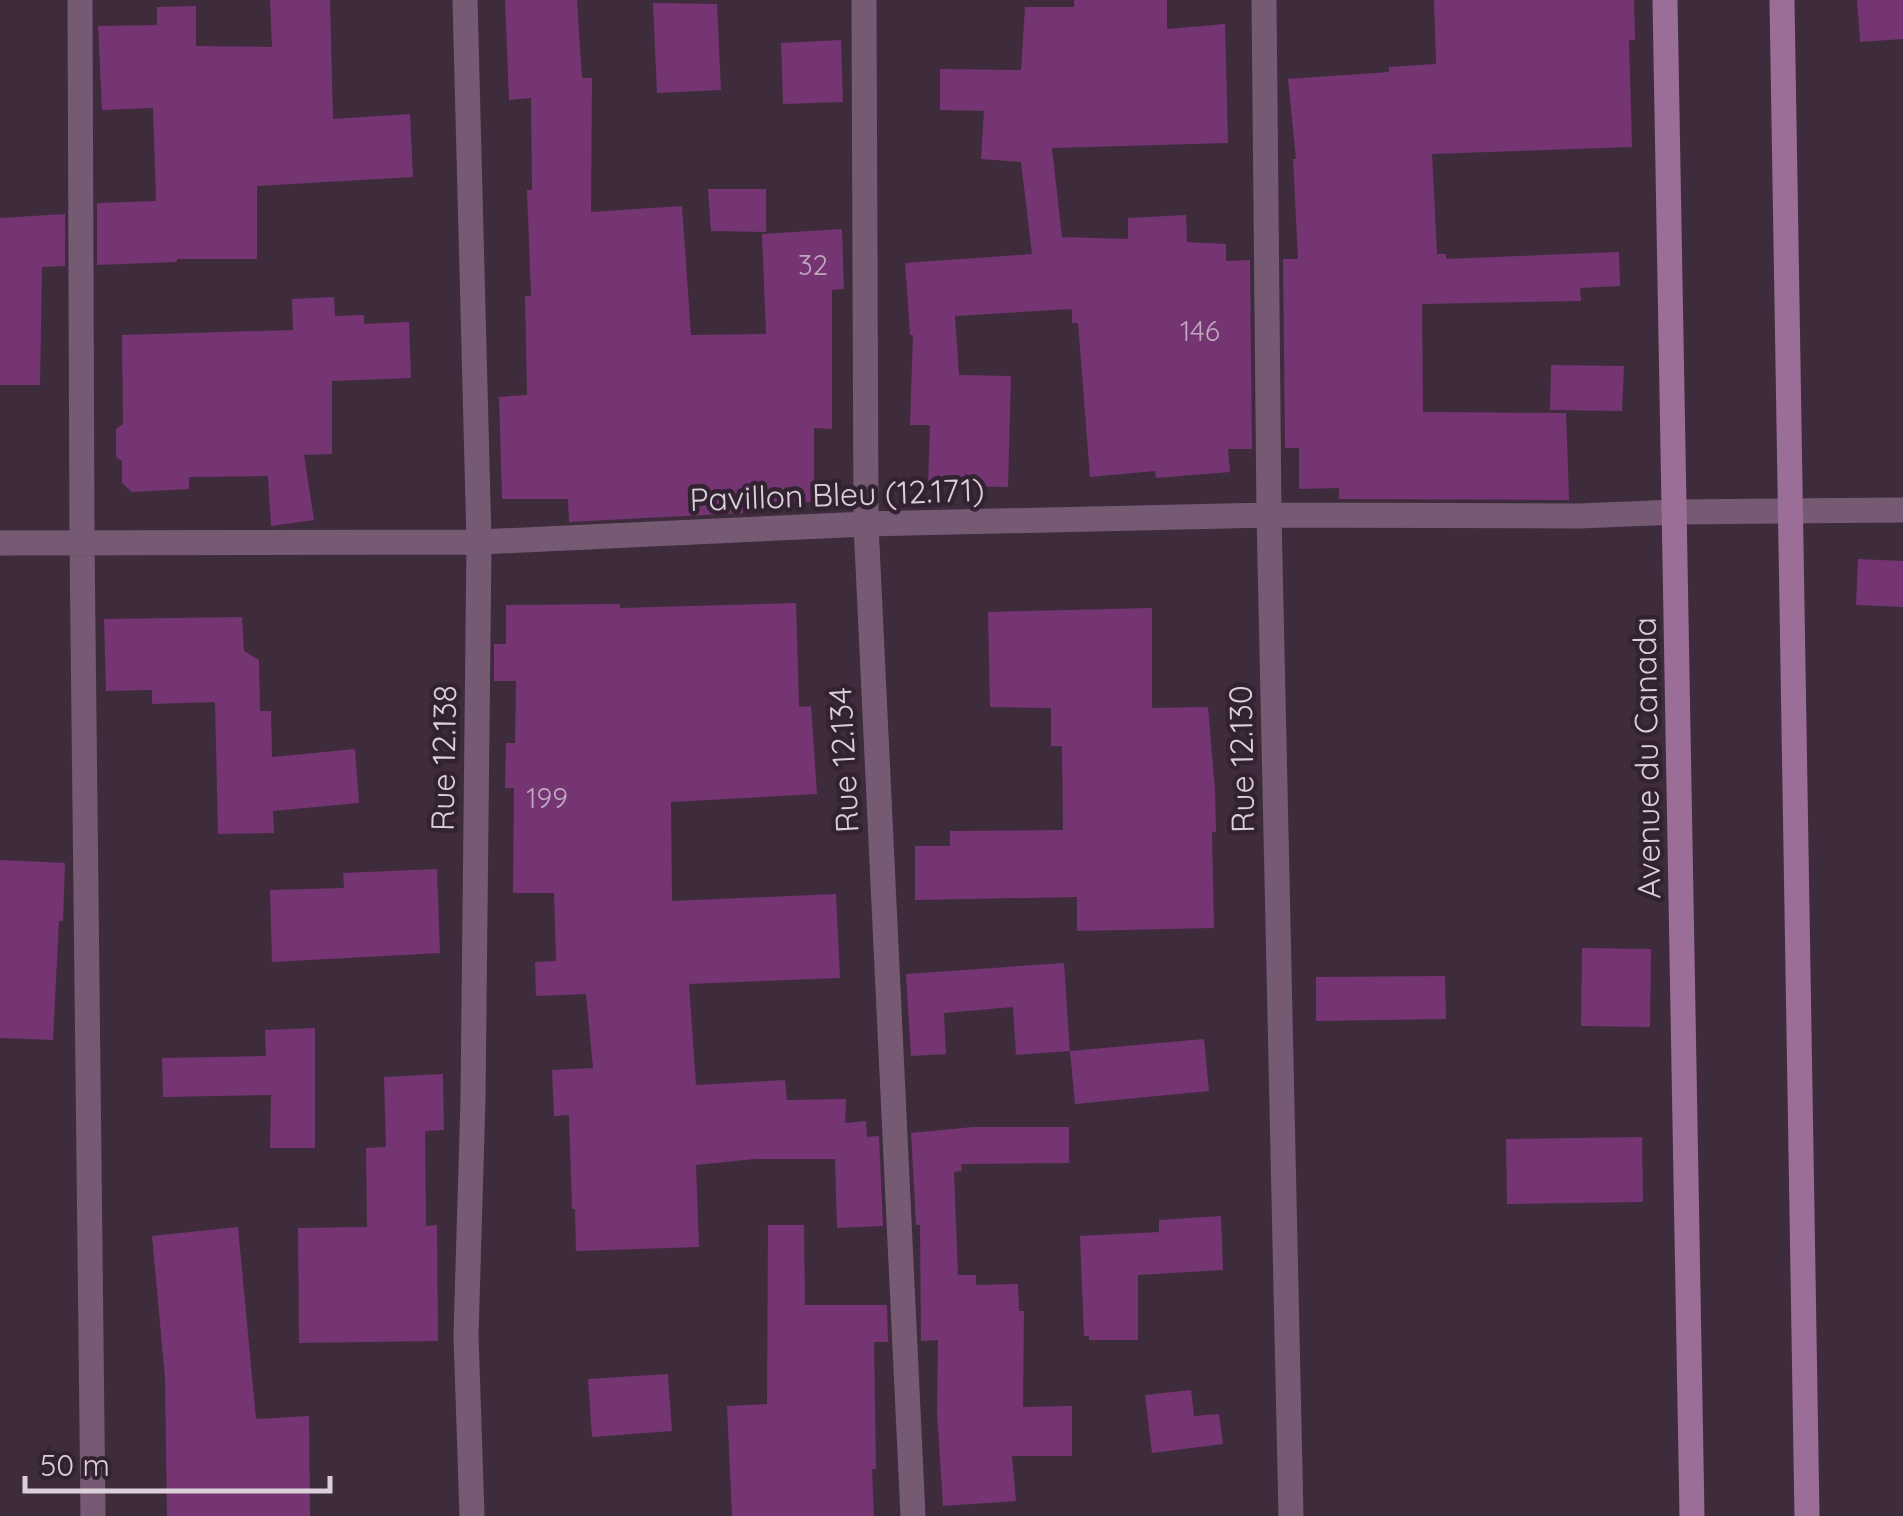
<svg xmlns="http://www.w3.org/2000/svg" width="1903" height="1516" viewBox="0 0 1903 1516" font-family="Quicksand,sans-serif">
	<rect width="100%" height="100%" fill="#3e2c3c"/>
	<!-- building -->
	<path fill="#743572" d="M 270,0 L 330,0 L 333,119 L 410,114 L 413,177 L 257,186 L 257,259 L 177,259 L 177,262 L 97,265 L 97,203 L 156,201 L 153,108 L 102,110 L 98,26 L 157,25 L 157,7 L 196,6 L 196,46 L 272,47 Z
		M 505,0 L 577,0 L 582,78 L 592,78 L 591,212 L 682,206 L 691,335 L 766,334 L 762,234 L 842,229 L 844,289 L 832,290 L 832,429 L 814,428 L 814,502 L 743,503 L 743,513 L 569,522 L 568,499 L 502,499 L 499,397 L 527,395 L 525,296 L 531,296 L 527,190 L 532,190 L 531,98 L 509,100 Z
		M 1074,0 L 1167,0 L 1167,29 L 1225,24 L 1228,143 L 1052,148 L 1062,237 L 1128,239 L 1128,218 L 1186,215 L 1187,242 L 1226,244 L 1226,261 L 1250,260 L 1252,449 L 1228,449 L 1230,472 L 1156,478 L 1155,471 L 1090,477 L 1078,323 L 1072,323 L 1072,309 L 955,316 L 959,375 L 1011,376 L 1008,487 L 928,486 L 930,425 L 910,425 L 913,335 L 910,335 L 905,263 L 1032,254 L 1021,162 L 981,159 L 984,111 L 940,110 L 940,69 L 1021,70 L 1025,7 L 1074,7 Z
		M 1434,0 L 1634,0 L 1635,40 L 1629,40 L 1632,147 L 1432,154 L 1437,254 L 1446,254 L 1446,259 L 1619,252 L 1620,286 L 1580,288 L 1581,301 L 1422,304 L 1423,412 L 1566,413 L 1569,500 L 1339,499 L 1339,488 L 1299,489 L 1299,448 L 1285,448 L 1283,259 L 1298,259 L 1293,159 L 1296,159 L 1288,79 L 1389,72 L 1389,67 L 1436,64 Z
		M 1857,0 L 1903,0 L 1903,39 L 1860,42 Z
		M 653,3 L 717,4 L 721,90 L 657,93 Z
		M 841,40 L 843,102 L 783,104 L 781,43 Z
		M 708,189 L 766,189 L 766,232 L 711,231 Z
		M 65,214 L 65,266 L 42,267 L 40,385 L 0,385 L 0,218 Z
		M 334,297 L 335,316 L 364,315 L 364,324 L 409,322 L 411,378 L 332,381 L 332,454 L 304,455 L 314,520 L 271,526 L 268,476 L 189,477 L 189,489 L 132,492 L 122,483 L 122,461 L 116,457 L 116,429 L 123,424 L 122,335 L 293,330 L 292,299 Z
		M 1551,365 L 1624,366 L 1622,411 L 1550,410 Z
		M 1858,559 L 1903,561 L 1903,607 L 1856,605 Z
		M 796,603 L 799,707 L 811,706 L 817,794 L 671,802 L 672,901 L 836,894 L 840,978 L 689,984 L 696,1085 L 785,1080 L 787,1100 L 846,1099 L 845,1123 L 866,1121 L 867,1137 L 879,1136 L 883,1226 L 837,1228 L 835,1159 L 755,1159 L 696,1165 L 699,1247 L 576,1251 L 575,1209 L 572,1209 L 569,1115 L 554,1116 L 552,1070 L 593,1068 L 586,994 L 536,996 L 535,962 L 556,961 L 554,893 L 513,893 L 514,788 L 505,788 L 506,743 L 515,743 L 516,681 L 494,681 L 494,644 L 506,644 L 506,605 L 620,604 L 620,608 Z
		M 1152,608 L 1152,708 L 1208,707 L 1215,790 L 1216,832 L 1212,832 L 1214,928 L 1077,931 L 1077,897 L 915,900 L 915,846 L 950,846 L 950,831 L 1063,830 L 1062,746 L 1051,746 L 1051,708 L 990,707 L 988,612 Z
		M 242,617 L 244,651 L 259,660 L 260,711 L 271,711 L 272,757 L 355,749 L 359,803 L 273,811 L 274,833 L 218,834 L 215,702 L 152,704 L 152,690 L 106,691 L 104,619 Z
		M 0,860 L 65,863 L 63,921 L 59,921 L 53,1040 L 0,1038 Z
		M 437,869 L 440,953 L 272,962 L 270,890 L 344,888 L 343,873 Z
		M 1582,948 L 1651,949 L 1650,1027 L 1581,1026 Z
		M 1064,963 L 1070,1051 L 1016,1055 L 1013,1007 L 944,1013 L 946,1054 L 911,1056 L 906,974 Z
		M 1445,976 L 1446,1019 L 1316,1021 L 1316,977 Z
		M 315,1028 L 315,1148 L 270,1148 L 271,1095 L 163,1097 L 162,1058 L 266,1056 L 265,1030 Z
		M 1204,1039 L 1209,1091 L 1075,1104 L 1070,1051 Z
		M 443,1074 L 444,1130 L 425,1131 L 426,1226 L 437,1225 L 438,1341 L 299,1343 L 298,1228 L 367,1227 L 366,1148 L 386,1147 L 384,1077 Z
		M 973,1127 L 1069,1127 L 1069,1163 L 961,1164 L 962,1171 L 954,1172 L 958,1275 L 976,1275 L 976,1285 L 1018,1284 L 1019,1311 L 1024,1311 L 1023,1407 L 1072,1406 L 1072,1456 L 1012,1456 L 1016,1501 L 943,1506 L 937,1413 L 938,1340 L 921,1341 L 920,1225 L 916,1225 L 911,1133 Z
		M 1642,1137 L 1643,1202 L 1507,1204 L 1506,1139 Z
		M 1221,1216 L 1223,1270 L 1138,1275 L 1138,1340 L 1089,1340 L 1089,1336 L 1084,1336 L 1080,1236 L 1159,1232 L 1159,1220 Z
		M 768,1225 L 804,1225 L 805,1305 L 887,1305 L 888,1342 L 874,1342 L 876,1469 L 872,1469 L 874,1516 L 732,1516 L 727,1406 L 767,1404 Z
		M 238,1227 L 256,1419 L 309,1416 L 310,1516 L 167,1516 L 165,1378 L 152,1236 Z
		M 668,1374 L 672,1431 L 592,1437 L 588,1379 Z
		M 1191,1390 L 1194,1416 L 1219,1414 L 1223,1444 L 1152,1453 L 1145,1395 Z"/>
	<g fill="none" stroke-linecap="round" stroke-linejoin="round">
		<!-- street -->
		<path stroke="#765a74" stroke-width="25" d="M 80,0 L 82,542 L 93,1516
			M 465,0 L 479,542 L 473,1099 L 466,1335 L 472,1516
			M 864,0 L 866,524 L 913,1516
			M 1264,0 L 1269,515 L 1291,1516
			M 0,543 L 479,542 L 866,524 L 1269,515 L 1579,516 L 1676,512 L 1903,510"/>
		<!-- secondary -->
		<path stroke="#9b6e98" stroke-width="25" d="M 1665,0 L 1692,1516
			M 1782,0 L 1807,1516"/>
	</g>
	<g text-anchor="middle" stroke-width="9" stroke-linejoin="round" paint-order="stroke">
		<!-- number labels -->
		<g font-size="28" fill="#c1a8c0">
			<text x="813" y="275">32</text>
			<text x="1200" y="341">146</text>
			<text x="547" y="808">199</text>
		</g>
		<!-- street labels -->
		<g font-size="32" fill="#dbcfda" stroke="#332332">
			<text transform="translate(837 495) rotate(-2)" y="11">Pavillon Bleu (12.171)</text>
			<text transform="translate(444 758) rotate(-89)" y="11">Rue 12.138</text>
			<text transform="translate(1647 758) rotate(-91)" y="11">Avenue du Canada</text>
			<text transform="translate(1242 759) rotate(-91)" y="11">Rue 12.130</text>
			<text transform="translate(844 760) rotate(-93)" y="11">Rue 12.134</text>
		</g>
	</g>
	<!-- scale -->
	<path d="M25 1476v15h305v-15" fill="none" stroke="#dbcfda" stroke-width="5"/>
	<text x="40" y="1476" font-size="30" fill="#dbcfda" stroke="#332332" stroke-width="8" paint-order="stroke">50 m</text>
</svg>
